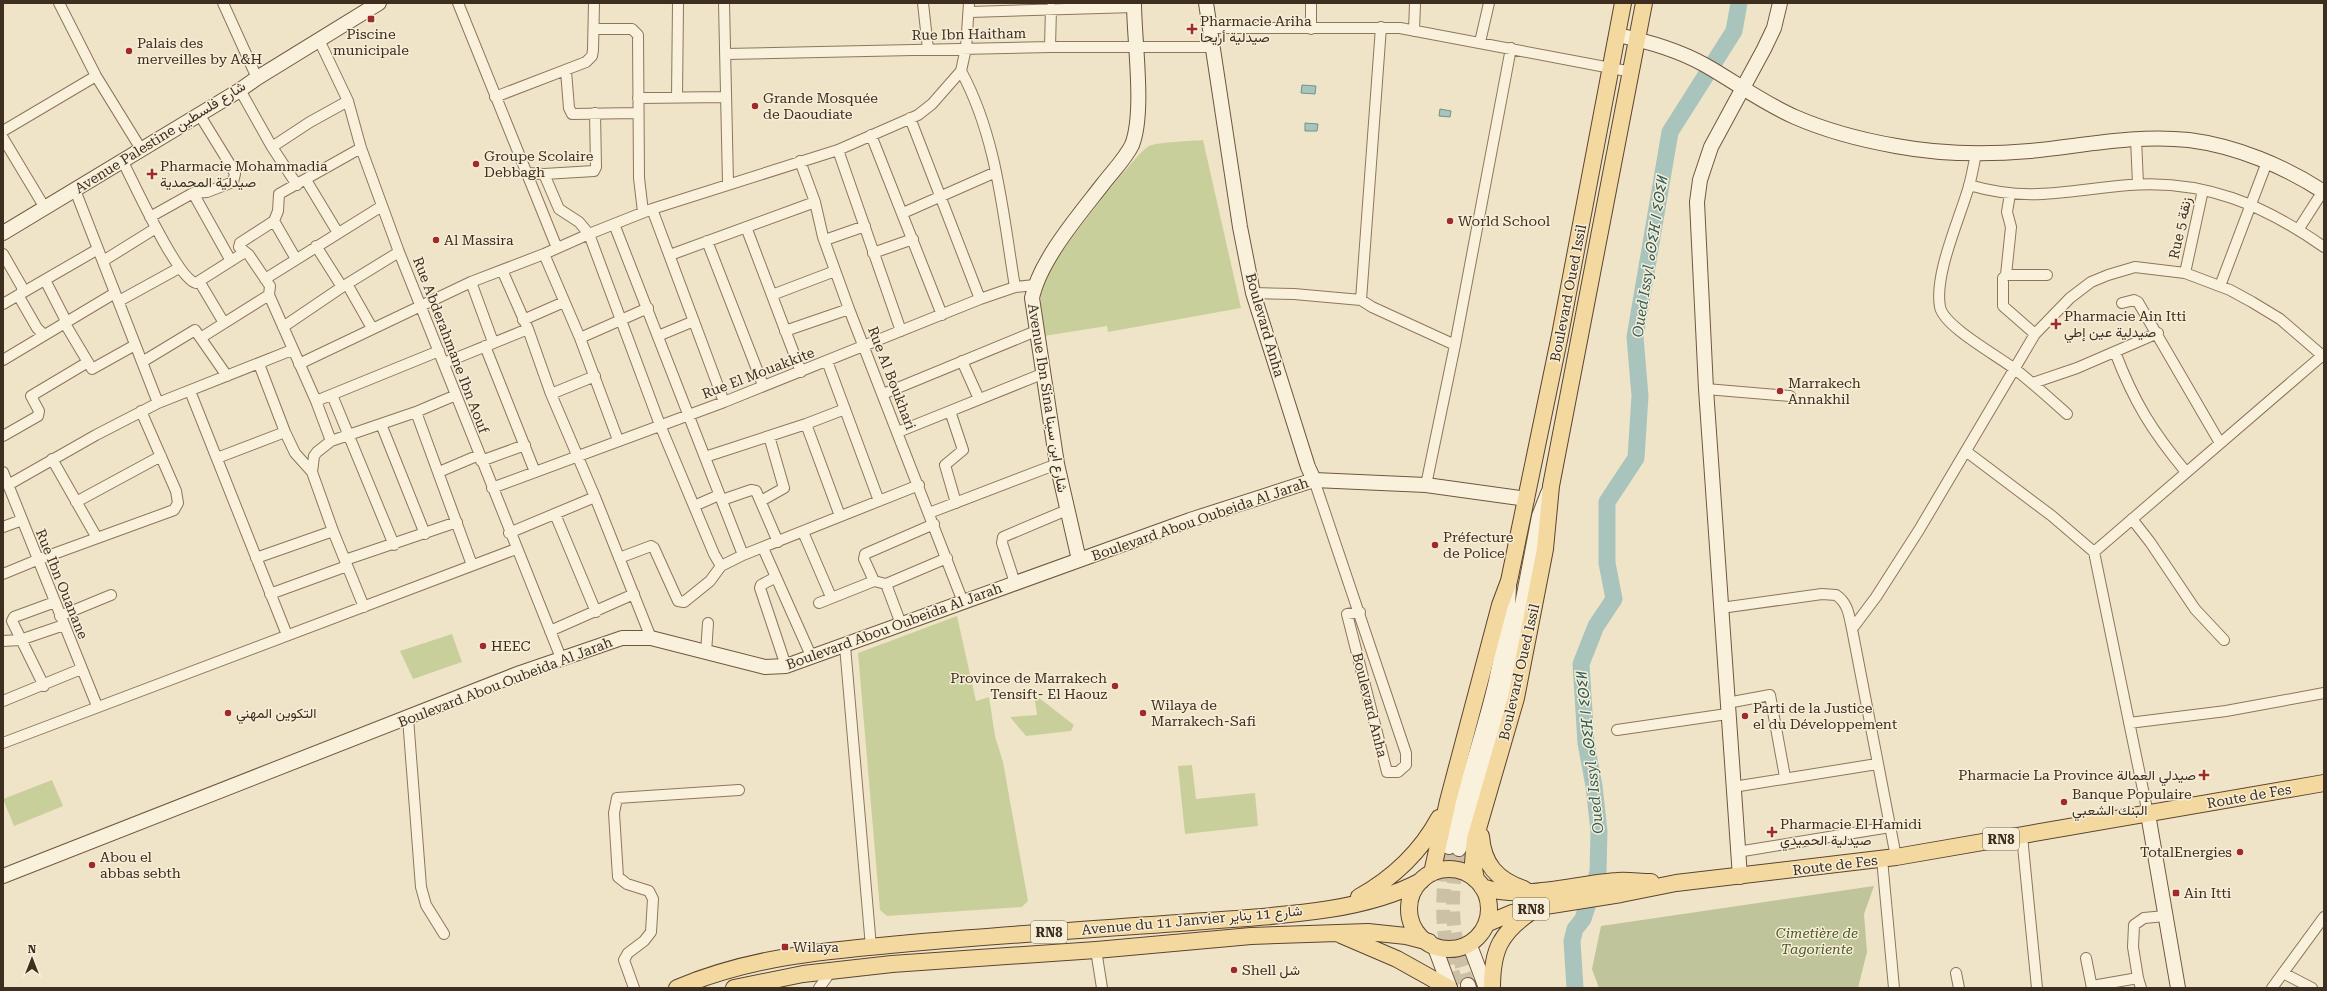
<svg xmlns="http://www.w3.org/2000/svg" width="2327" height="991" viewBox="0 0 2327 991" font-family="'Roboto Serif',Vazirmatn,'Noto Sans Tifinagh',serif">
	<rect width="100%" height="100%" fill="#f0e4c8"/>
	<!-- green -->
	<path fill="#c9cf9b" d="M 1203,140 L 1241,308 L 1108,332 L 1107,326 L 1044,336 C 1042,319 1038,300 1043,282 C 1047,268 1137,151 1149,146 C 1157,142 1192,141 1203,140 Z
		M 957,616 L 976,701 L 989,697 L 995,736 L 1003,762 L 1028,901 L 1022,907 L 887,916 L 880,910 L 858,653 Z
		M 452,634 L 462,662 L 413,679 L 400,651 Z
		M 1034,694 L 1074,725 L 1071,731 L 1026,736 L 1010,717 L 1037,715 Z
		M 1192,765 L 1196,799 L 1255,793 L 1258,826 L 1185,834 L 1178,766 Z
		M 52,780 L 63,806 L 14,826 L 3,799 Z"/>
	<!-- cemetery -->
	<path fill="#bfc49a" d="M 1874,886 L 1864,914 L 1867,952 L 1858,988 L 1599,988 L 1592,969 L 1601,926 Z"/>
	<!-- water -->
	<path fill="#a9c4bc" stroke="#6f938a" d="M 1302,85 L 1316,86 L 1315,94 L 1301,93 Z
		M 1440,109 L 1451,111 L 1450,117 L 1439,116 Z
		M 1305,123 L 1318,124 L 1317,131 L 1305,131 Z"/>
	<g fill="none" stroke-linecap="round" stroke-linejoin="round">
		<!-- river -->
		<path stroke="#a9c4bc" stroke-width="17" d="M 1575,988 L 1572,941 L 1575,929 L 1583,919 L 1598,872 L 1599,831 L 1594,786 L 1586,743 L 1581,664 L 1596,626 L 1614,599 L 1607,563 L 1607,502 L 1636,458 L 1640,396 L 1635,337 L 1670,132 L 1734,31 L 1739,3"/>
		<!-- secondary-tunnel -->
		<path stroke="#ccc0a6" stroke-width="14" stroke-dasharray="14 7" stroke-linecap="butt" d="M 1449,847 C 1441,895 1439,941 1458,987
			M 1459,849 C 1449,899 1451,937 1468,985"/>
		<defs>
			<path id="street" d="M 59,3 L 96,76 L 141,149
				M 223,3 L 257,78
				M 458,3 L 557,248
				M 724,3 L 728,183
				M 923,3 L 928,49
				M 970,12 L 1134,7
				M 1210,28 L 1400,28 L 1632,72
				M 594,29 L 632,29 L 638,35 L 639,178 L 643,212
				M 1311,29 L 1311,3
				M 1414,31 L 1415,3
				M 319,40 L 348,101 L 361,148 L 399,252 L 561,658
				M 1480,42 L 1489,3
				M 1050,47 L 1051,8
				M 725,54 L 1050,47 L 1213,47
				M 566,71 L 569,108 L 572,114 L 638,113
				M 961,71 C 997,137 1003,215 1015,287
				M 240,90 L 272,147 L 297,185
				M 495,97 L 586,62 L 592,56 L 593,50 L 594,3
				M 638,98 L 726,97
				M 677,98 L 678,3
				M 910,118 L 980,299
				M 3,131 L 96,76
				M 871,135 L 942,315
				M 3,138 L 45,208
				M 2136,139 L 2138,184
				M 272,147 L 310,122 L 348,101
				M 838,150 L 901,331
				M 1976,153 C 1974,164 1972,175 1969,186 C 1960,218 1934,274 1940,307 C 1944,327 2000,357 2016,370 C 2034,384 2050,399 2067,414
				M 122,160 C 133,181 177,279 196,283 L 245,252
				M 800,161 L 815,202 L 823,237 L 849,309 L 963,602
				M 528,173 L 544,174 L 594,171 L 596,167 L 595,113
				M 544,174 L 559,209 L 579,222 L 589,234 L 660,425 L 714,554 L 721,566
				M 306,180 L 338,233
				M 1969,185 C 2030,203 2068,190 2129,185 C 2204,179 2264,205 2324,247
				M 75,190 L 158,403
				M 193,193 L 231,261
				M 652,209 L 724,402
				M 903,213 L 996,172
				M 150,217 L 193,193 L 207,192 L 233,182 L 235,174 L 231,166 L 199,114
				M 274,221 L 296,259
				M 614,224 L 743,555
				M 746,227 L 801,372
				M 2298,230 L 2323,191
				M 825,240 L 865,226
				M 707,241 L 763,385
				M 316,246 L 342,287
				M 873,253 L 913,239
				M 3,254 L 22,287 L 22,292
				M 544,254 L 580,338 L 618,440
				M 670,255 L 815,202
				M 103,261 L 156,228
				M 502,270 L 528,329 L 551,394 L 595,497 L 651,638
				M 2185,273 L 2203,190
				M 2006,275 L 2011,227 L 2007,212 L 2010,194
				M 265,279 L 382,206
				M 45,280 L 66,321
				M 199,281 L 224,323
				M 471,282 L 493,342
				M 347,284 L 372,328
				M 2220,286 L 2267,162
				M 1253,293 L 1294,294 L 1361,300 L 1372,307 L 1455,345
				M 18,295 L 37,328 L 44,335
				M 772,295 L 835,271
				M 1361,300 L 1381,27
				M 119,301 L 179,268
				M 2122,303 L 2134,300 L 2138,302 L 2220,443
				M 3,304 L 98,249
				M 523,320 L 564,302
				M 64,322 L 92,369 L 135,345
				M 283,327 L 342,287 L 399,252
				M 785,331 L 849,309
				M 2035,334 L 2003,306 L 2003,278 L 2006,275 L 2047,275
				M 658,336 L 694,321
				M 202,337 L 269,295
				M 580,338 L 648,308
				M 485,346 L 535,472
				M 2115,352 C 2134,402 2152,431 2186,472
				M 3,360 L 115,293
				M 827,361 L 879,501
				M 962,361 L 979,399
				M 142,362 L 195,330 L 227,376
				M 444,363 L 528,329
				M 259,364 L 285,432 L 295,453 L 312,472 L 333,531 L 364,607
				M 299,364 L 471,282 L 544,254 L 589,234 L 652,209 L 838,150 L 918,115 L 932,104 L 961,71 L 966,48 L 969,3
				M 2033,383 L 2077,368 L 2158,333
				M 1706,389 L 1790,396
				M 190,391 L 287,635
				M 551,394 L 595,376
				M 883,394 L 1036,331
				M 332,395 L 394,545
				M 316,401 L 439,351
				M 950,411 L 963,450 L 945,465 L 956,503
				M 416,412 L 472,565
				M 381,424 L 425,534
				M 806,424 L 840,516
				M 898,432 L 1042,374
				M 3,436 L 38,416 L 39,411 L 31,396 L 88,362
				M 331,441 L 316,401 L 269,295 L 270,286 L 249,255 L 239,247 L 240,243 L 274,221 L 278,211 L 279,194 L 361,148
				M 1967,452 L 2052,516 L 2094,552 L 2148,814
				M 705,457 L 806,424 L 845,409
				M 217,458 L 285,432
				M 52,459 L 97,538
				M 481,461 L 525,445
				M 3,472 L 97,706
				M 312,472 L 314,456 L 317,452 L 331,441 L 416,412 L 456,395
				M 439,472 L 479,455
				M 1314,480 L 1406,753 L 1406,765 L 1398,772 L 1387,772 L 1347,614 L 1360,612
				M 8,485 L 96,435 L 158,403 L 292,350
				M 1426,485 L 1455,345 L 1511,48
				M 492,488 L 724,402 L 980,299 L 1015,287 L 1035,285
				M 722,500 L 751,490 L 756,491 L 778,542
				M 761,501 L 784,488 L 769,436
				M 76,502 L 161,456
				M 694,506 L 719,495
				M 929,513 L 1057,464
				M 555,514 L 596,612
				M 2132,519 L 2150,542 L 2195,609 L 2224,640
				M 3,527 L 22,520
				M 803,532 L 831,597
				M 509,533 L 595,497
				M 763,548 L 812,658
				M 2094,552 L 2324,354
				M 256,558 L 333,531
				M 619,558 L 651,546 L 654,548 L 678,601 L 684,602 L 710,581 L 721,566 L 743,555 L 919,485
				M 345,560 L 457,522
				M 3,574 L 37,560 L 174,510 L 178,503 L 176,491 L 141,411
				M 776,577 L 761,585 L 760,588 L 786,666
				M 874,581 L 864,559 L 865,554 L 934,524
				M 1015,583 L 1002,543 L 1003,537 L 1067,510
				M 886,584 L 901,624
				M 270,594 L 347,566
				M 819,603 L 874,581 L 886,584 L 947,558
				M 1721,608 L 1822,594 L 1836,595 C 1848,603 1849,615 1852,629 L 1896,857
				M 60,616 L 111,595
				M 1852,629 L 1876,597 L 1919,530 L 2035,334 L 2070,298 L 2091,282 L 2108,275 L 2135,267 L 2185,273 L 2230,290 L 2252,302 L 2280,319 L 2324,357
				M 550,631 L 634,594
				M 3,641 L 20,640 L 64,625
				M 845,646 L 871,947
				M 706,653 L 708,623
				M 44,686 L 12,621 L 14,617 L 55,602
				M 3,701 L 81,669
				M 1727,703 L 1770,695 L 1785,777
				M 408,718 L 421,887 L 426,905 L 444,934
				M 2129,723 L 2226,711 L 2324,693
				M 1617,730 L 1727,714
				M 3,743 L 516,549
				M 1733,787 L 1877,764
				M 2022,836 L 2037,988
				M 1737,852 L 1890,827
				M 1882,859 L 1894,988
				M 1096,950 L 1102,988
				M 2086,958 L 2092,988
				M 1956,973 L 1959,988
				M 2285,974 L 2312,988
				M 2138,978 L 2141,988
				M 2092,986 L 2138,978 L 2133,947 L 2134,925 L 2144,918 L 2165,916
				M 634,988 L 624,960 L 628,953 L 644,941 L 651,932 L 653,899 L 649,891 L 627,884 L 618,877 L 614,813 L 617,798 L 739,790
				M 819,988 L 832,970
				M 2272,988 L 2324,917"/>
			<path id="secondary" d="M 1206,3 L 1240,227 L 1253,293 L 1308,467 L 1314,480
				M 1617,35 C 1647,41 1678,50 1705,65 C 1735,82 1763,103 1795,117 C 1827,131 1862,140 1896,146 C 1939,154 1986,155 2030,151 C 2082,146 2136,134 2189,140 C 2236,146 2284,166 2324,192
				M 3,233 L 240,90 L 257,78 L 379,3
				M 1079,560 L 1057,464 L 1032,298 C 1040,260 1079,215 1103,184 C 1113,171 1125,159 1132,145 C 1145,112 1134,40 1134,3
				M 2148,814 L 2178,988
				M 1449,847 C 1471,761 1507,676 1509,586
				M 1459,849 L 1507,683 L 1539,516 L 1548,493
				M 3,876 L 520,673 L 622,638 L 651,638 L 765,667 L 786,666 L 1190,520 L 1314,480 L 1426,485 L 1527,499
				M 1740,877 L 1706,389 L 1697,202 L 1700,180 L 1711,147 L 1764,49 L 1774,28 L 1780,3
				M 1469,943 L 1486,988
				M 1434,945 L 1450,988
				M 1468,985 L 1469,988"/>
			<path id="primary" d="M 1481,836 C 1483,864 1497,880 1524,889
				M1409 909a40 40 0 1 1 80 0a40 40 0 1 1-80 0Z
				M 1432,873 L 1448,801 L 1500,605 L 1509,581 L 1560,335 L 1623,3
				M 1476,880 L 1473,863 L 1475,839 L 1516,698 L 1545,549 L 1551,486 L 1644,3
				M 1482,887 C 1525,901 1573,884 1617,881 C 1628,880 1640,882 1651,882
				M 1359,897 C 1393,878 1420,853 1439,818
				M 1486,924 L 1512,913 L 1539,907 L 1621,894 L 1676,883 L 1896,857 L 2324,783
				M 1341,935 L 1397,959 L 1449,988
				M 677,988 C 757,954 837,950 922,942 C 1016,934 1111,928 1206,921 C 1271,916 1363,913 1421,881
				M 734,988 L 803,974 L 892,964 L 1096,950 L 1251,936 L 1368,932 L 1406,936 L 1429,942
				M 1492,988 C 1492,950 1500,933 1532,911"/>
		</defs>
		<!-- street casing -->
		<use href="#street" stroke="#8d765c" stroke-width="12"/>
		<!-- secondary casing -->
		<use href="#secondary" stroke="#6f573f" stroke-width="16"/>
		<!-- primary casing -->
		<use href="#primary" stroke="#5b4430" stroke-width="18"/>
		<!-- street -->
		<use href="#street" stroke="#faf1dc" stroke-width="10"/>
		<!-- secondary -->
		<use href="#secondary" stroke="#faf1dc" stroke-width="14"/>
		<!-- primary -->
		<use href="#primary" stroke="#f3d9a0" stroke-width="16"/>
	</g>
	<!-- markers -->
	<g fill="#9e2a2b" stroke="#f7eed8" stroke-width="1.5">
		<rect x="367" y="15" width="8" height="8" rx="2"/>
		<path d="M1190 23h4v4h4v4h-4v4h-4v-4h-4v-4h4z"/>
		<circle cx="129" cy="51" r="4"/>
		<circle cx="755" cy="106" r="4"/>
		<circle cx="476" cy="164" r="4"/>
		<path d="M150 168h4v4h4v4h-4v4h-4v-4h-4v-4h4z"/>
		<circle cx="1450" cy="221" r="4"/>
		<circle cx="436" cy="240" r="4"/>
		<path d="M2054 318h4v4h4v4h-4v4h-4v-4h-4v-4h4z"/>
		<circle cx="1780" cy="391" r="4"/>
		<circle cx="1435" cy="545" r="4"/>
		<circle cx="483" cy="646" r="4"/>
		<circle cx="1115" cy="686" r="4"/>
		<circle cx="228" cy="713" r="4"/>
		<circle cx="1143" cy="713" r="4"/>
		<circle cx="1745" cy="716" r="4"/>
		<path d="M2202 769h4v4h4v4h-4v4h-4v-4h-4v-4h4z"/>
		<circle cx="2064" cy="802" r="4"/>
		<path d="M1770 826h4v4h4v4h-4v4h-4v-4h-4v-4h4z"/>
		<circle cx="2240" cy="852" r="4"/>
		<circle cx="92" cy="865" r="4"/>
		<rect x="2172" y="889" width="8" height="8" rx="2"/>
		<rect x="781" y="943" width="8" height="8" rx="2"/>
		<circle cx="1234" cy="970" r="4"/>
	</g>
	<g text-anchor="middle" stroke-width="3" stroke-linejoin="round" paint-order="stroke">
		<!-- shield labels -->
		<g fill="#f7eed8" stroke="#756857" stroke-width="1">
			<rect x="1983" y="828" width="36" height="22" rx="3"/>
			<rect x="1513" y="898" width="36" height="22" rx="3"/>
			<rect x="1031" y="921" width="36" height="22" rx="3"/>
		</g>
		<g font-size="13" font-weight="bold" fill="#3d2e20">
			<text x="2001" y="844">RN8</text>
			<text x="1531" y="914">RN8</text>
			<text x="1049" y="937">RN8</text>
		</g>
		<!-- poi labels -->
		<g font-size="14" fill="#3d2e20" stroke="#f7eed8" text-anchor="start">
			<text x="1200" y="26">Pharmacie Ariha<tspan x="1200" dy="16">صيدلية أريحا</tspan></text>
			<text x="371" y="39" text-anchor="middle">Piscine<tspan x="371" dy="16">municipale</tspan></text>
			<text x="137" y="48">Palais des<tspan x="137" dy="16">merveilles by A&amp;H</tspan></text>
			<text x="763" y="103">Grande Mosquée<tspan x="763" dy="16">de Daoudiate</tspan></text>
			<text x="484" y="161">Groupe Scolaire<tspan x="484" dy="16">Debbagh</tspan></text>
			<text x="160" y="171">Pharmacie Mohammadia<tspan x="160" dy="16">صيدلية المحمدية</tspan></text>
			<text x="1458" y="226">World School</text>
			<text x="444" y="245">Al Massira</text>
			<text x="2064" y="321">Pharmacie Ain Itti<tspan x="2064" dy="16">صيدلية عين إطي</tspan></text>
			<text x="1788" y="388">Marrakech<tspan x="1788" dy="16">Annakhil</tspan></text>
			<text x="1443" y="542">Préfecture<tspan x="1443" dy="16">de Police</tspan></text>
			<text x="491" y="651">HEEC</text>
			<text x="1107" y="683" text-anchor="end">Province de Marrakech<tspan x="1107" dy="16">Tensift- El Haouz</tspan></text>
			<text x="1151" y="710">Wilaya de<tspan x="1151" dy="16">Marrakech-Safi</tspan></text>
			<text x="1753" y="713">Parti de la Justice<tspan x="1753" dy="16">el du Développement</tspan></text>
			<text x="236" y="718">التكوين المهني</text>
			<text x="2196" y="780" text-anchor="end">Pharmacie La Province صيدلي العمالة</text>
			<text x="2072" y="799">Banque Populaire<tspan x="2072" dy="16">البنك الشعبي</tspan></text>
			<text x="1780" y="829">Pharmacie El Hamidi<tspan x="1780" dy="16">صيدلية الحميدي</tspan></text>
			<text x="2232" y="857" text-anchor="end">TotalEnergies</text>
			<text x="100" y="862">Abou el<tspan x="100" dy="16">abbas sebth</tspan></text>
			<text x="2184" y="898">Ain Itti</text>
			<text x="793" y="952">Wilaya</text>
			<text x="1242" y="975">Shell شل</text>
		</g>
		<!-- street labels -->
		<g font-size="14" fill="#3d2e20" stroke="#f7eed8">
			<text transform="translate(969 34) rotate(-1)" y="5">Rue Ibn Haitham</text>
			<text transform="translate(160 137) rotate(-32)" y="5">Avenue Palestine شارع فلسطين</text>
			<text transform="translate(2180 228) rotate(-78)" y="5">Rue 5 زنقة</text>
			<text transform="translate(1568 293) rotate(-79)" y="5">Boulevard Oued Issil</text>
			<text transform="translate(1265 325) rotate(74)" y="5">Boulevard Anha</text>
			<text transform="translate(451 345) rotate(69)" y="5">Rue Abderahmane Ibn Aouf</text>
			<text transform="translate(758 373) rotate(-21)" y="5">Rue El Mouakkite</text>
			<text transform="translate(892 378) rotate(69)" y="5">Rue Al Boukhari</text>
			<text transform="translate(1048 398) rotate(81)" y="5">Avenue Ibn Sina شارع ابن سينا</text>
			<text transform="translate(1200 519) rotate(-19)" y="5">Boulevard Abou Oubeida Al Jarah</text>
			<text transform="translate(62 584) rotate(68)" y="5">Rue Ibn Ouanane</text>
			<text transform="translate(894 626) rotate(-20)" y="5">Boulevard Abou Oubeida Al Jarah</text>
			<text transform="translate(1519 672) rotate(-77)" y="5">Boulevard Oued Issil</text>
			<text transform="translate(505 682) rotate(-21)" y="5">Boulevard Abou Oubeida Al Jarah</text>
			<text transform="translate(1370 705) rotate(76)" y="5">Boulevard Anha</text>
			<text transform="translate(2249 796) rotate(-10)" y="5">Route de Fes</text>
			<text transform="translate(1835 865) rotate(-7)" y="5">Route de Fes</text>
			<text transform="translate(1192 920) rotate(-5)" y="5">Avenue du 11 Janvier شارع 11 يناير</text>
		</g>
		<!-- park labels -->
		<g font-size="14" font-style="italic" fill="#4d5a26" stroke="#f7eed8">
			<text x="1817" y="938">Cimetière de<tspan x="1817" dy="16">Tagoriente</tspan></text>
		</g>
		<!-- water labels -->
		<g font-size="15" font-style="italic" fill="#2f5d5a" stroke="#f7eed8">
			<text transform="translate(1650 257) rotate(-81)" y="5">Oued Issyl ⴰⵙⵉⴼ ⵏ ⵉⵙⵉⵍ</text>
			<text transform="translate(1590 753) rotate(-96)" y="5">Oued Issyl ⴰⵙⵉⴼ ⵏ ⵉⵙⵉⵍ</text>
		</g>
	</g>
	<!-- border -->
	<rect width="2327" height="991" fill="none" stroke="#3d2e20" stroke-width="8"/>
	<!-- north arrow -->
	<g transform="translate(32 959)" stroke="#f7eed8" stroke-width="3" paint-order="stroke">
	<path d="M0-3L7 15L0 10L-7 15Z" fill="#3d2e20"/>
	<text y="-6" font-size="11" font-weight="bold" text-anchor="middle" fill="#3d2e20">N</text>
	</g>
</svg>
